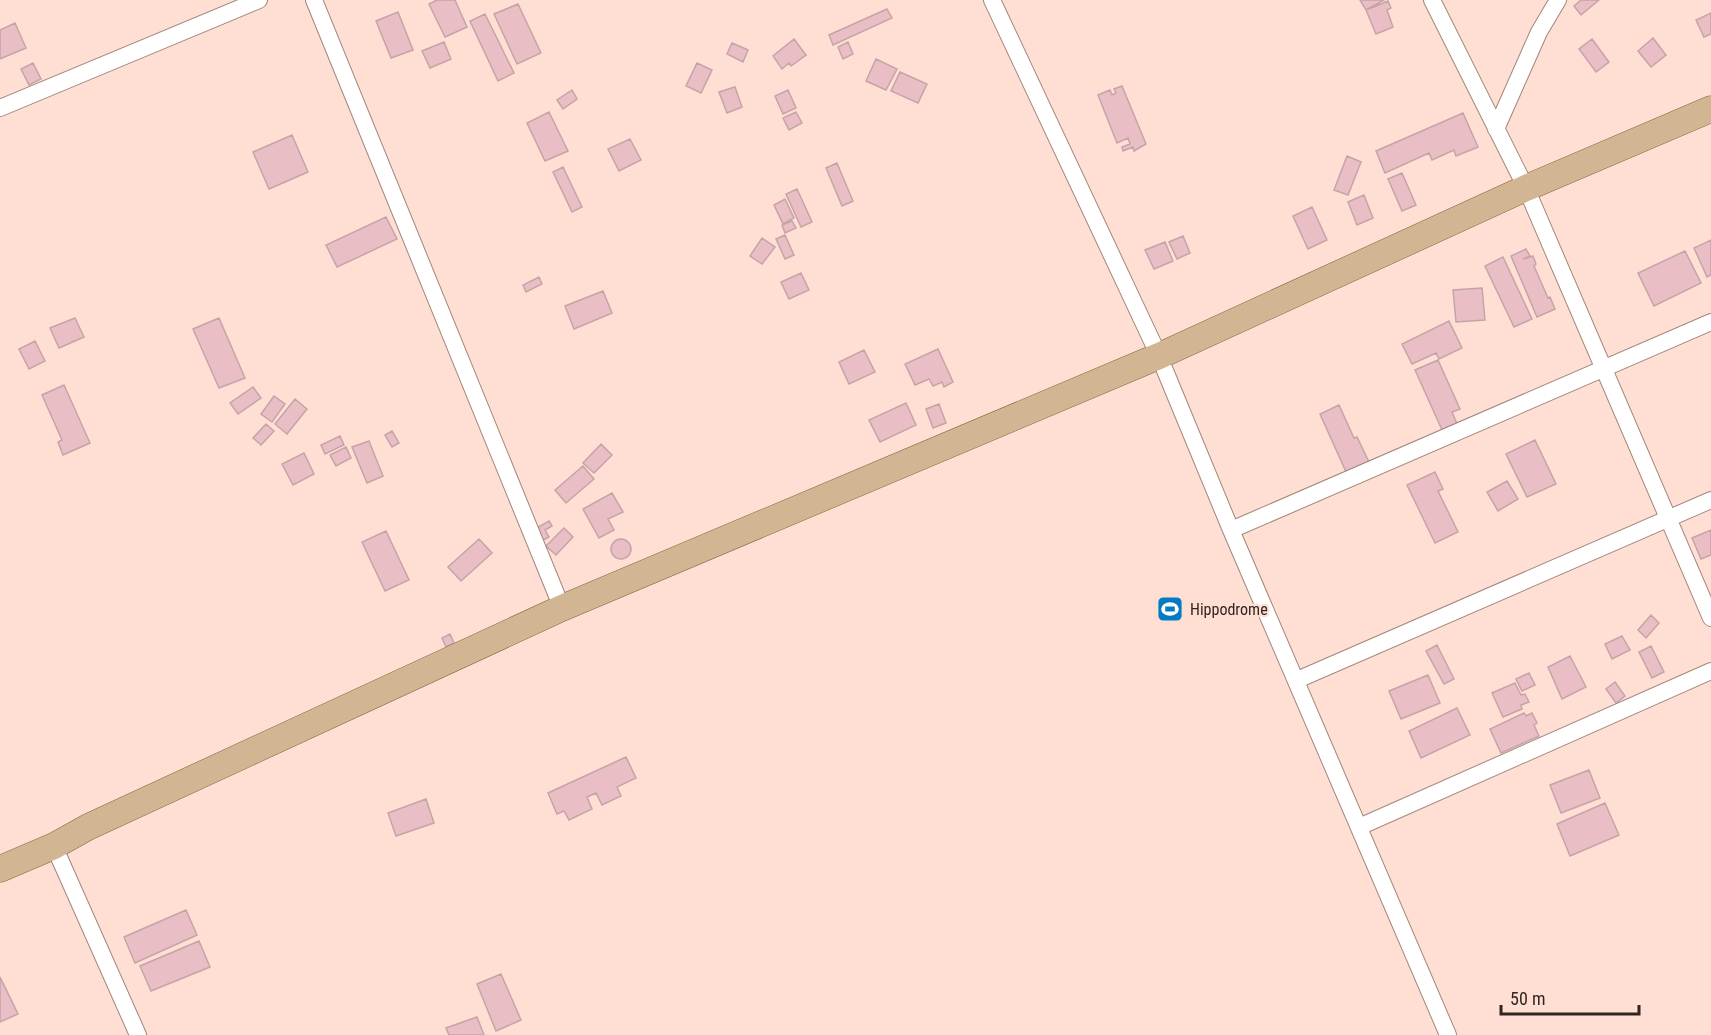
<svg xmlns="http://www.w3.org/2000/svg" width="1711" height="1035" viewBox="0 0 1711 1035" font-family="'Roboto Condensed',sans-serif">
	<rect width="100%" height="100%" fill="#ffdfd3"/>
	<!-- building -->
	<path fill="#e9bec4" stroke="#c5a4a8" stroke-width="1.5" d="M 437,0 L 455,0 L 467,27 L 445,37 L 429,4 Z
		M 1360,0 L 1384,0 L 1366,10 Z
		M 1581,0 L 1599,0 L 1581,15 L 1574,6 Z
		M 1388,1 L 1391,8 L 1387,10 L 1393,27 L 1376,34 L 1366,10 Z
		M 518,4 L 541,53 L 517,64 L 494,14 Z
		M 887,9 L 892,18 L 833,45 L 829,35 Z
		M 398,12 L 413,50 L 391,58 L 376,21 Z
		M 1711,13 L 1711,34 L 1704,37 L 1696,20 Z
		M 485,14 L 514,73 L 498,81 L 470,21 Z
		M 15,23 L 26,48 L 0,59 L 0,30 Z
		M 1653,38 L 1666,55 L 1651,67 L 1638,51 Z
		M 794,39 L 806,55 L 791,66 L 789,63 L 782,69 L 773,56 Z
		M 1592,39 L 1609,62 L 1596,72 L 1579,49 Z
		M 444,42 L 451,59 L 430,68 L 422,51 Z
		M 848,42 L 853,54 L 843,59 L 838,47 Z
		M 732,43 L 748,50 L 743,62 L 727,54 Z
		M 876,59 L 897,69 L 886,90 L 866,81 Z
		M 33,63 L 41,79 L 29,85 L 21,69 Z
		M 697,63 L 712,70 L 701,93 L 686,86 Z
		M 900,72 L 927,84 L 918,103 L 891,91 Z
		M 1122,86 L 1146,144 L 1134,151 L 1133,147 L 1123,151 L 1122,147 L 1130,144 L 1128,138 L 1117,143 L 1098,95 L 1110,90 L 1112,95 L 1116,93 L 1114,89 Z
		M 735,87 L 742,107 L 727,113 L 719,92 Z
		M 572,90 L 577,99 L 563,109 L 557,100 Z
		M 788,90 L 796,108 L 783,114 L 775,96 Z
		M 549,112 L 568,151 L 545,161 L 527,123 Z
		M 796,112 L 802,123 L 789,130 L 783,118 Z
		M 1463,113 L 1478,147 L 1456,156 L 1454,150 L 1432,160 L 1429,153 L 1385,173 L 1376,151 Z
		M 292,135 L 308,172 L 269,189 L 253,152 Z
		M 630,139 L 641,160 L 619,171 L 608,149 Z
		M 1347,156 L 1361,162 L 1348,195 L 1334,190 Z
		M 837,163 L 853,201 L 842,206 L 826,168 Z
		M 563,167 L 582,207 L 572,212 L 553,172 Z
		M 1402,173 L 1416,205 L 1402,211 L 1388,179 Z
		M 797,189 L 812,222 L 801,227 L 786,194 Z
		M 1364,195 L 1373,218 L 1357,225 L 1348,202 Z
		M 785,199 L 794,218 L 783,224 L 774,205 Z
		M 1312,207 L 1327,240 L 1308,249 L 1293,216 Z
		M 386,217 L 397,239 L 337,267 L 326,245 Z
		M 792,221 L 796,228 L 785,233 L 782,225 Z
		M 785,235 L 794,255 L 785,259 L 776,239 Z
		M 1183,236 L 1190,253 L 1177,259 L 1169,242 Z
		M 762,238 L 775,247 L 762,264 L 750,256 Z
		M 1711,240 L 1711,275 L 1707,277 L 1694,248 Z
		M 1165,242 L 1173,261 L 1154,269 L 1145,250 Z
		M 1526,249 L 1530,256 L 1523,259 L 1533,256 L 1536,264 L 1534,266 L 1548,298 L 1550,297 L 1555,309 L 1537,317 L 1511,256 Z
		M 1685,251 L 1701,283 L 1654,306 L 1638,273 Z
		M 1503,257 L 1532,319 L 1514,327 L 1485,266 Z
		M 801,273 L 809,290 L 789,299 L 781,282 Z
		M 539,277 L 542,284 L 526,292 L 523,285 Z
		M 1482,288 L 1485,320 L 1456,322 L 1453,290 Z
		M 603,291 L 612,313 L 574,329 L 565,306 Z
		M 75,318 L 84,337 L 59,348 L 50,328 Z
		M 219,318 L 245,378 L 219,388 L 193,329 Z
		M 1449,321 L 1462,348 L 1439,359 L 1436,353 L 1412,364 L 1402,344 Z
		M 35,341 L 45,361 L 29,369 L 19,349 Z
		M 938,349 L 953,382 L 944,387 L 942,382 L 933,386 L 929,379 L 915,385 L 905,364 Z
		M 864,350 L 875,372 L 849,384 L 839,362 Z
		M 1438,360 L 1460,409 L 1452,412 L 1458,426 L 1443,432 L 1415,370 Z
		M 64,385 L 90,443 L 63,455 L 58,442 L 62,440 L 42,395 Z
		M 253,387 L 261,398 L 238,414 L 230,403 Z
		M 274,396 L 285,404 L 272,422 L 261,414 Z
		M 295,399 L 307,409 L 287,434 L 275,424 Z
		M 906,403 L 916,425 L 880,442 L 869,420 Z
		M 939,404 L 946,423 L 933,428 L 926,409 Z
		M 1339,405 L 1354,438 L 1357,437 L 1370,464 L 1347,474 L 1320,414 Z
		M 266,424 L 274,431 L 261,445 L 253,438 Z
		M 392,431 L 399,443 L 392,447 L 385,435 Z
		M 340,436 L 344,445 L 325,454 L 321,445 Z
		M 1535,440 L 1556,484 L 1527,497 L 1506,454 Z
		M 369,441 L 383,476 L 367,483 L 352,447 Z
		M 601,444 L 612,455 L 594,473 L 583,463 Z
		M 346,447 L 351,458 L 336,466 L 330,455 Z
		M 304,453 L 314,474 L 293,485 L 282,464 Z
		M 583,466 L 594,479 L 566,503 L 555,490 Z
		M 1435,472 L 1443,489 L 1438,491 L 1458,532 L 1435,543 L 1407,485 Z
		M 1507,481 L 1518,499 L 1498,511 L 1487,492 Z
		M 612,493 L 623,512 L 608,519 L 614,530 L 599,538 L 583,509 Z
		M 549,521 L 552,526 L 545,530 L 549,537 L 542,541 L 535,529 Z
		M 564,528 L 573,537 L 556,555 L 546,546 Z
		M 1711,530 L 1711,555 L 1701,559 L 1692,538 Z
		M 386,531 L 409,580 L 385,591 L 362,542 Z
		M 479,539 L 492,553 L 461,581 L 448,567 Z
		M611 549a10 10 0 1 1 20 0a10 10 0 1 1-20 0Z
		M 1651,615 L 1659,623 L 1646,638 L 1638,630 Z
		M 450,634 L 454,643 L 446,647 L 442,638 Z
		M 1622,636 L 1630,650 L 1612,659 L 1605,644 Z
		M 1437,645 L 1454,679 L 1444,684 L 1426,651 Z
		M 1651,646 L 1664,672 L 1652,678 L 1639,652 Z
		M 1570,656 L 1586,687 L 1562,699 L 1548,667 Z
		M 1529,673 L 1535,685 L 1522,691 L 1516,679 Z
		M 1428,675 L 1440,703 L 1401,719 L 1389,691 Z
		M 1615,682 L 1625,696 L 1616,703 L 1606,689 Z
		M 1515,683 L 1521,695 L 1525,694 L 1529,702 L 1521,705 L 1522,709 L 1503,717 L 1492,693 Z
		M 1457,708 L 1470,735 L 1421,758 L 1409,731 Z
		M 1524,713 L 1526,716 L 1532,713 L 1537,723 L 1534,725 L 1539,736 L 1501,753 L 1490,729 Z
		M 626,757 L 636,778 L 617,787 L 621,796 L 602,805 L 596,793 L 587,797 L 592,809 L 569,820 L 564,811 L 557,814 L 548,793 Z
		M 1589,770 L 1600,798 L 1561,813 L 1550,785 Z
		M 426,799 L 434,823 L 396,836 L 388,813 Z
		M 1605,803 L 1619,835 L 1570,856 L 1557,824 Z
		M 186,910 L 197,935 L 135,963 L 124,937 Z
		M 199,941 L 210,967 L 151,991 L 140,966 Z
		M 501,974 L 521,1020 L 496,1031 L 477,984 Z
		M 0,977 L 18,1014 L 0,1022 Z
		M 477,1017 L 484,1035 L 449,1035 L 446,1028 Z"/>
	<g fill="none" stroke-linecap="round" stroke-linejoin="round">
		<defs>
			<path id="minor" d="M 314,0 L 562,608
				M 992,0 L 1159,356 L 1231,530 L 1448,1035
				M 1432,0 L 1526,188 L 1711,618
				M 0,108 L 259,0
				M 1496,129 L 1539,32 L 1558,0
				M 1231,530 L 1711,322
				M 1297,680 L 1711,500
				M 1359,827 L 1711,671
				M 54,846 L 138,1035"/>
			<path id="primary" d="M 0,869 L 54,846 L 88,827 L 562,608 L 1159,356 L 1526,188 L 1711,109"/>
		</defs>
		<!-- minor casing -->
		<use href="#minor" stroke="#a2857b" stroke-width="18"/>
		<!-- primary casing -->
		<use href="#primary" stroke="#86643c" stroke-width="27"/>
		<!-- minor -->
		<use href="#minor" stroke="#fff" stroke-width="16"/>
		<!-- primary -->
		<use href="#primary" stroke="#d2b693" stroke-width="26"/>
	</g>
	<!-- icons -->
	<defs>
		<symbol id="stadium-square" viewBox="-11 -11 22 22"><rect x="-9" y="-9" width="18" height="18" rx="4" fill="#007bc4" stroke="#ffdfd3"/><path d="M0-5a6.5 5 0 1 0 0 10a6.5 5 0 1 0 0-10ZM-3.5-1.8h7v3.6h-7Z" fill="#fff"/></symbol>
	</defs>
	<g fill-rule="evenodd">
		<use href="#stadium-square" x="1155" y="594" width="30" height="30"/>
	</g>
	<g text-anchor="middle" stroke-width="4.5" stroke-linejoin="round" paint-order="stroke">
		<!-- poi labels -->
		<g font-size="16" fill="#312521" stroke="#ffdfd3" text-anchor="start">
			<text x="1190" y="615">Hippodrome</text>
		</g>
	</g>
	<!-- scale -->
	<path d="M1501 1005v9h138v-9" fill="none" stroke="#312521" stroke-width="3"/>
	<text x="1510" y="1005" font-size="18" fill="#312521" stroke="#ffdfd3" stroke-width="4.5" paint-order="stroke">50 m</text>
</svg>
